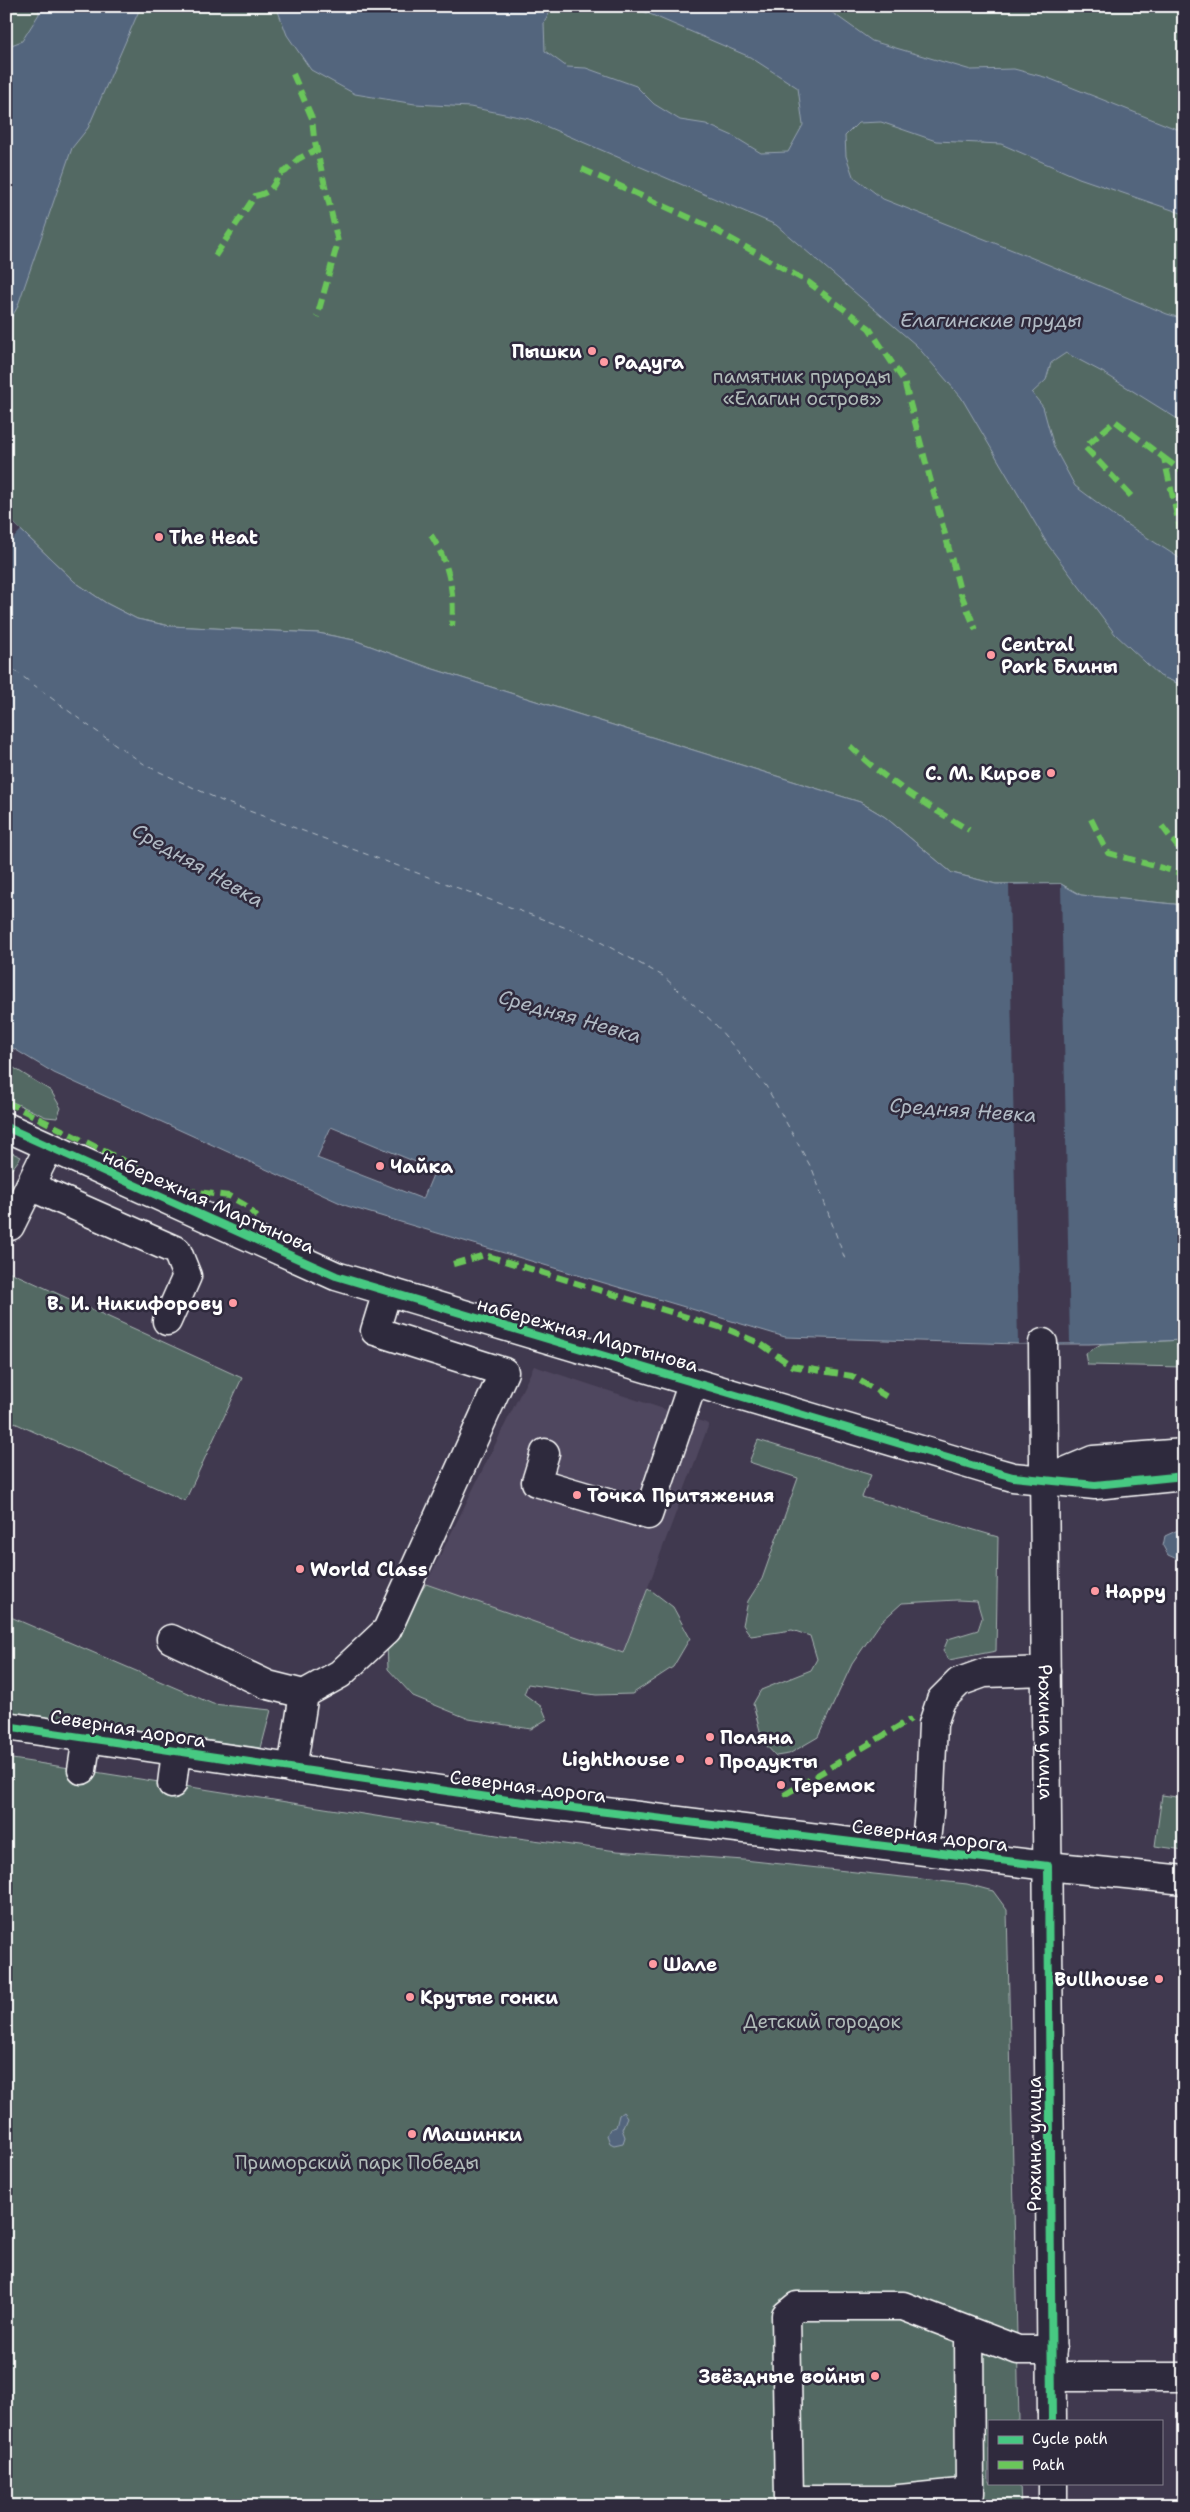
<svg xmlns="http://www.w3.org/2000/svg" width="1190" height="2512" viewBox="0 0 1190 2512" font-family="'Shantell Sans',sans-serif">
	<rect width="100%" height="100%" fill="#40394f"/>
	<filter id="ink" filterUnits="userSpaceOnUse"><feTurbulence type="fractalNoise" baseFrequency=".02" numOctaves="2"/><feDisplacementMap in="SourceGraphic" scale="10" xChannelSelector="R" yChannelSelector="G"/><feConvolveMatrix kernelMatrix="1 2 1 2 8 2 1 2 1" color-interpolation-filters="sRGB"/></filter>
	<g filter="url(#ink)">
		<!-- built -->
		<path fill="#4f475e" d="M 534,1366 L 709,1424 L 623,1654 L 426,1584 Z"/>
		<!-- green -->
		<path fill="#526964" stroke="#a8b4b2" d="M 6,6 L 1184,6 L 1184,905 L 1080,895 L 1061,884 L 996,884 L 952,873 L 885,817 L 860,802 L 430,668 L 354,640 L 318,633 L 170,626 L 137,619 L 106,603 L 75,582 L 6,516 Z
			M 6,1063 L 51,1091 L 61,1108 L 57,1118 L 46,1117 L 6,1099 Z
			M 6,1150 L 21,1157 L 6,1177 Z
			M 6,1270 L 242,1378 L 185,1501 L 6,1419 Z
			M 1184,1340 L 1184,1367 L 1088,1365 L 1086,1353 L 1101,1344 Z
			M 758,1440 L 871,1475 L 862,1497 L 998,1537 L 996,1651 L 949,1660 L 943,1651 L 948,1639 L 978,1630 L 982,1618 L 977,1601 L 957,1600 L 902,1603 L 881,1622 L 852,1664 L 818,1737 L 789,1754 L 776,1756 L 763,1742 L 753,1704 L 761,1690 L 811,1670 L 817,1659 L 810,1636 L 792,1630 L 751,1636 L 743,1625 L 748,1601 L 762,1579 L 798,1478 L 749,1462 Z
			M 426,1584 L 623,1653 L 648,1588 L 673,1607 L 690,1638 L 673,1667 L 632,1694 L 596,1695 L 528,1684 L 524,1694 L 542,1707 L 547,1719 L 531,1729 L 469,1719 L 413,1696 L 388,1669 L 387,1642 Z
			M 6,1615 L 213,1704 L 271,1710 L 261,1748 L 6,1711 Z
			M 6,1758 L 503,1836 L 617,1851 L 744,1860 L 967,1884 L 993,1891 L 1007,1910 L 1019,2421 L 989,2421 L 989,2483 L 1020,2483 L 1021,2506 L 6,2506 Z
			M 1162,1795 L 1184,1798 L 1184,1850 L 1155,1846 Z"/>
		<!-- water -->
		<path fill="#52657d" stroke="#97a3b1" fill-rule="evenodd" d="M 39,6 L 141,6 L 88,128 L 72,148 L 17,308 L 6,326 L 6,47 L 22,41 L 39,14 Z
			M 276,6 L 553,6 L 544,23 L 545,51 L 567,67 L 586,68 L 636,86 L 654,104 L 680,120 L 706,124 L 733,136 L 761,153 L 788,152 L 803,125 L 798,88 L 750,57 L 631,6 L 823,6 L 872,41 L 971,70 L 1014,69 L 1048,78 L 1184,132 L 1184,214 L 1079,178 L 1001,144 L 936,141 L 881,122 L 858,123 L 845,136 L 846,156 L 853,176 L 883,199 L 1025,255 L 1167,314 L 1184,319 L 1184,423 L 1104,373 L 1066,353 L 1051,363 L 1046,380 L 1032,393 L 1043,407 L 1054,447 L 1075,486 L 1126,524 L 1184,561 L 1184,686 L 1160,676 L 1115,634 L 1048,545 L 961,397 L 916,345 L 776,225 L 529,119 L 470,107 L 415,104 L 355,94 L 311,70 L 287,35 Z
			M 6,516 L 75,582 L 106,603 L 137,619 L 170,626 L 318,633 L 354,640 L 430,668 L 860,802 L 885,817 L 952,873 L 996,884 L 1061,884 L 1081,895 L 1184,905 L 1184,1340 L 1089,1344 L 1018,1344 L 785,1337 L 347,1206 L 54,1073 L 6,1044 ZM 331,1127 L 435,1170 L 423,1199 L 317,1158 Z
			M 1178,1530 L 1184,1532 L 1184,1557 L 1177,1559 L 1168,1555 L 1163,1546 L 1165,1536 Z
			M 623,2112 L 627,2117 L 622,2129 L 625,2137 L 623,2143 L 614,2145 L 610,2143 L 607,2135 L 610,2129 L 616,2127 L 619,2115 Z"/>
		<!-- pier -->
		<path fill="#40394f" d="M 6,516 L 21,530 L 10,542 L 6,538 Z
			M 1061,884 L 1070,1343 L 1018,1344 L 1009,885 Z"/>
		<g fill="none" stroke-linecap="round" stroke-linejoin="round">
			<!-- ferry -->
			<path stroke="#b1bac4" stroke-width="1" stroke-dasharray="6 5" stroke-linecap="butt" d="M 6,664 L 86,724 L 147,766 L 222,801 L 591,937 L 663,976 L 716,1025 L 766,1086 L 813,1171 L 846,1262"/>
			<defs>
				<g id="minor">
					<path d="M 6,1127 L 336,1276 L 988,1470 L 1013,1477 L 1095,1485 L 1184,1476"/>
					<path d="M 30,1186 L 177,1251 L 187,1276 L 167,1321"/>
					<path d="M 10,1226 L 49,1147"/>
					<path id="s1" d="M 1043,1343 L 1052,2421"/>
					<path d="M 545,1453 L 536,1482 L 648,1515 L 693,1382"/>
					<path d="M 1048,1479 L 1093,1460 L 1184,1453"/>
					<path d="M 171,1639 L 268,1685 L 304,1694 L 340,1674 L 387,1630 L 504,1372 L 375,1331 L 387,1292"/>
					<path d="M 6,1726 L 508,1800 L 1048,1866 L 1184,1880"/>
					<path d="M 292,1769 L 304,1694"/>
					<path d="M 82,1770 L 87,1738"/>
					<path d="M 172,1784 L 176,1752"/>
					<path d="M 925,1850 L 929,1813 L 933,1724 L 941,1700 L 959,1682 L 984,1673 L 1046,1671"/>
					<path d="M 969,2332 L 970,2492 L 890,2500 L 789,2500 L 786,2315 L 797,2306 L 903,2306 L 1018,2350 L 1052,2350"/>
					<path d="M 1052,2377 L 1184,2377"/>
					<path d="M 1053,2483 L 1053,2506"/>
				</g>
			</defs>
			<!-- minor casing -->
			<use href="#minor" stroke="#fff" stroke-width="31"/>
			<!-- minor -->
			<use href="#minor" stroke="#2f2a3d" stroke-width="28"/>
			<!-- quiet -->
			<path stroke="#6ac65a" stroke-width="6" stroke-dasharray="12 6" stroke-linecap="butt" d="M 293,74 L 312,118 L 314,138 L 338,242 L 317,317
				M 582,169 L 708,226 L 808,282 L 869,328 L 904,381 L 961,594 L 976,630
				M 215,256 L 255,196 C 269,193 274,188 278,175 L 286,171 L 298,159 L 317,149
				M 1164,458 L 1184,473
				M 1131,496 L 1085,447 L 1115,421 L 1164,458 L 1181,533
				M 431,535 C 449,563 455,592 452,626
				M 850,746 C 884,780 928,806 969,830
				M 1091,819 L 1108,853 L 1184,874
				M 1162,826 L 1177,846 L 1184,847
				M 6,1102 L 162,1180 L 191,1191 L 229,1196 L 245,1205 L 257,1217
				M 453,1264 L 485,1255 L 729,1330 L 761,1344 L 792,1366 L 852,1376 L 889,1398
				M 784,1795 L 911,1719"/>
			<defs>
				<path id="cycleway" d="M 6,1127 L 336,1276 L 988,1470 L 1013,1477 L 1095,1485 L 1184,1476
					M 6,1726 L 508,1800 L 1048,1866 L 1052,2421"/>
			</defs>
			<!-- cycleway casing -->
			<use href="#cycleway" stroke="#2f2a3d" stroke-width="11"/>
			<!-- cycleway -->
			<use href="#cycleway" stroke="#46c982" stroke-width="8"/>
		</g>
	</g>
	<!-- markers -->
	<g fill="#ff9aa2" stroke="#2f2a3d" stroke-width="2">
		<circle cx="592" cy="351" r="5"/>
		<circle cx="604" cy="362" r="5"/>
		<circle cx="159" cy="537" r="5"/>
		<circle cx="991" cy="655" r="5"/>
		<circle cx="1051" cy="773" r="5"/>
		<circle cx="380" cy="1166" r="5"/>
		<circle cx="233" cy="1303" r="5"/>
		<circle cx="577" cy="1495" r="5"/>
		<circle cx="300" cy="1569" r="5"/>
		<circle cx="1095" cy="1591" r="5"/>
		<circle cx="710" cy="1737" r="5"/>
		<circle cx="680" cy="1759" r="5"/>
		<circle cx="709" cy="1761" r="5"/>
		<circle cx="781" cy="1785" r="5"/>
		<circle cx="653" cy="1964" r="5"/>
		<circle cx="1159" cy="1979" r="5"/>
		<circle cx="410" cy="1997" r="5"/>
		<circle cx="412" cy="2134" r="5"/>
		<circle cx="875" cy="2376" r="5"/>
	</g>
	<g text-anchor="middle" stroke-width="5" stroke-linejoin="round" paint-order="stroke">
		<!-- poi labels -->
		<g font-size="19" font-weight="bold" fill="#fff" stroke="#2f2a3d" text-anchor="start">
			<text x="582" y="358" text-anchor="end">Пышки</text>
			<text x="614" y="369">Радуга</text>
			<text x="169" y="544">The Heat</text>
			<text x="1001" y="651">Central<tspan x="1001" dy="22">Park Блины</tspan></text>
			<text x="1041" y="780" text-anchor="end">С. М. Киров</text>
			<text x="390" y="1173">Чайка</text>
			<text x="223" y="1310" text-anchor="end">В. И. Никифорову</text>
			<text x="587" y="1502">Точка Притяжения</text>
			<text x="310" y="1576">World Class</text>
			<text x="1105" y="1598">Happy</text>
			<text x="720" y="1744">Поляна</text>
			<text x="670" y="1766" text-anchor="end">Lighthouse</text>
			<text x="719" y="1768">Продукты</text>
			<text x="791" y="1792">Теремок</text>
			<text x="663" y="1971">Шале</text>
			<text x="1149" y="1986" text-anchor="end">Bullhouse</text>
			<text x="420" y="2004">Крутые гонки</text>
			<text x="422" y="2141">Машинки</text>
			<text x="865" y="2383" text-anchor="end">Звёздные войны</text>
		</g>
		<!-- park labels -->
		<g font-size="19" fill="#b1bcb9" stroke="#2f2a3d">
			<text x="802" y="383">памятник природы<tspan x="802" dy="22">«Елагин остров»</tspan></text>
			<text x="822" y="2028">Детский городок</text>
			<text x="357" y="2169">Приморский парк Победы</text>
		</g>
		<!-- street labels -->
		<g font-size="19" fill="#fff" stroke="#2f2a3d">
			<text transform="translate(209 1201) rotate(24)" y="7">набережная Мартынова</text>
			<text transform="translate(588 1334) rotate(16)" y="7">набережная Мартынова</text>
			<text transform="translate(128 1728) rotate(9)" y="7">Северная дорога</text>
			<text dy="7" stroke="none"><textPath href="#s1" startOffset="389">Рюхина улица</textPath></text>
			<text transform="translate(528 1786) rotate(7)" y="7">Северная дорога</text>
			<text transform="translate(930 1835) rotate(7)" y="7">Северная дорога</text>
			<text transform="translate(1034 2144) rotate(-90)" y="7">Рюхина улица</text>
		</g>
		<!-- water labels -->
		<g font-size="20" font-style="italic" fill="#b1bac4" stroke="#2f2a3d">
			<text x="991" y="327">Елагинские пруды</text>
			<text transform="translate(198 865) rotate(30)" y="7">Средняя Невка</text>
			<text transform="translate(570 1016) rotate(16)" y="7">Средняя Невка</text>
			<text transform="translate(963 1110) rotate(4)" y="7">Средняя Невка</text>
		</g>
	</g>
	<!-- margin -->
	<rect width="1190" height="2512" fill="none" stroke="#2f2a3d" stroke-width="25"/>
	<rect x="12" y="12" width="1165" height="2487" fill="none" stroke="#fff" stroke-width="2" filter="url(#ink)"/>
	<!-- legend -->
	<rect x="988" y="2420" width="175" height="65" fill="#2f2a3d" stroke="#827f8b"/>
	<rect x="998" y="2436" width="25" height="8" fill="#46c982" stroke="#827f8b"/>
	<text x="1032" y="2444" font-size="15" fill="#ffffff">Cycle path</text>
	<rect x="998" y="2461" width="25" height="8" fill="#6ac65a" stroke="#827f8b"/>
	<text x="1032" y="2470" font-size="15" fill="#ffffff">Path</text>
</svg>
